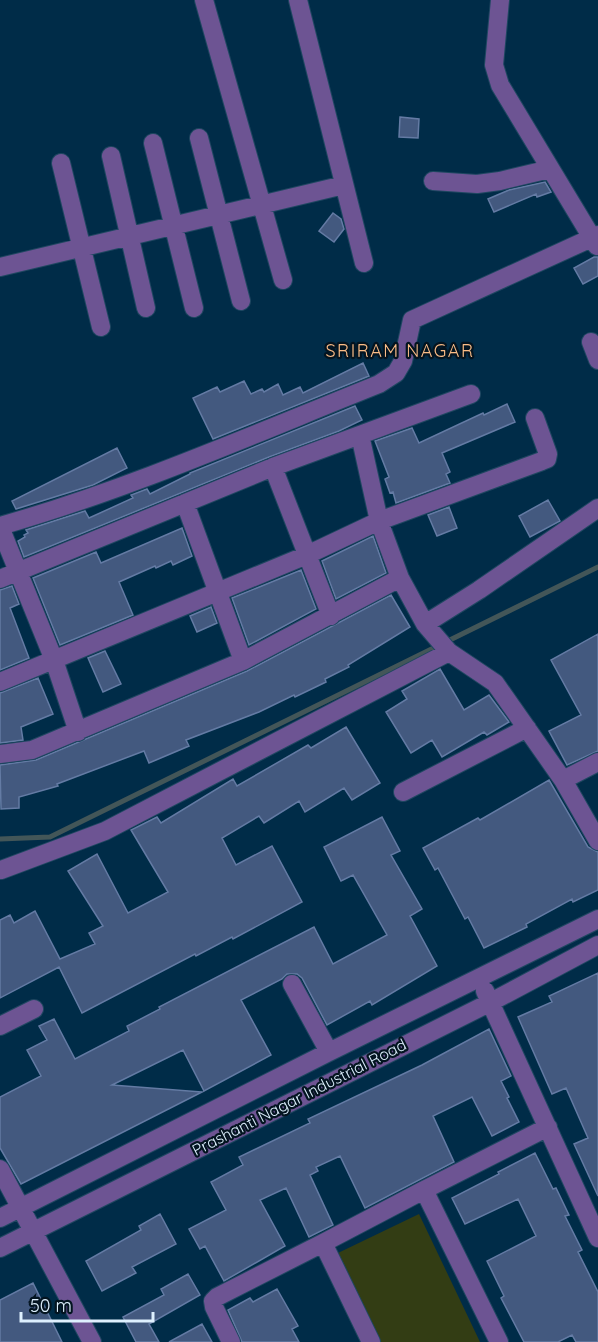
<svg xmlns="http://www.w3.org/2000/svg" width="598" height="1342" viewBox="0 0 598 1342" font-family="Quicksand,sans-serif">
	<rect width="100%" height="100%" fill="#002c48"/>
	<!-- green -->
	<path fill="#333d14" d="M 419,1214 L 480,1342 L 380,1342 L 338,1253 Z"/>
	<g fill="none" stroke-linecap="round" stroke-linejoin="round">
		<!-- stream -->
		<path stroke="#435658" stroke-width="5" d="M 0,839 L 50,837 L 598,567"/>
	</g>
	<!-- building -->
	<path fill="#43597f" stroke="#647ba4" stroke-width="1.5" d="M 400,117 L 419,119 L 418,138 L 399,137 Z
		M 545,182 L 551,192 L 537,197 L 536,194 L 494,212 L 488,199 L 509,190 Z
		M 333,213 L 341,219 L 344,229 L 334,242 L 319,231 Z
		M 594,257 L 598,257 L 598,276 L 583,284 L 574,268 Z
		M 363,363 L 369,376 L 213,439 L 193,398 L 217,387 L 220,392 L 244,381 L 251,394 L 262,389 L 264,392 L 278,384 L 283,395 L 300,387 L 303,393 Z
		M 507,404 L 515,422 L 442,453 L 450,472 L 446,474 L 450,483 L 396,503 L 393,492 L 390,493 L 385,479 L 389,477 L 375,441 L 412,428 L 419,443 L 483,413 L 484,415 Z
		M 355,406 L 362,420 L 339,431 L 269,457 L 24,557 L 18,541 L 25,537 L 24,535 L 28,533 L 26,530 L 85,511 L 89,518 L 133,498 L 131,495 L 147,489 L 150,494 L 190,474 L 190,473 Z
		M 117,448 L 127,468 L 93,485 L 16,509 L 12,501 Z
		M 548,500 L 560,521 L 530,537 L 519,516 Z
		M 449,507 L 457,528 L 437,536 L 428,515 Z
		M 182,528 L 192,556 L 173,565 L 171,561 L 156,568 L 155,566 L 119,582 L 133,615 L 60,645 L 33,578 L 96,552 L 101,563 Z
		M 373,536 L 386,573 L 336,599 L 322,561 Z
		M 301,570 L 316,609 L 249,645 L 232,598 Z
		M 12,586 L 19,604 L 10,608 L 29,658 L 0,670 L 0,590 Z
		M 391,595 L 410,627 L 348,665 L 349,667 L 325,679 L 326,682 L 295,697 L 294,695 L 259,712 L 186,740 L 189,746 L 149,763 L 144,751 L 57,784 L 58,786 L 19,797 L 19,808 L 1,809 L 0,765 L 36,760 L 247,671 Z
		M 211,607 L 217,623 L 197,632 L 190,616 Z
		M 598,634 L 598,751 L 567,765 L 549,731 L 581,715 L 551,660 Z
		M 105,651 L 121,684 L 103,692 L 88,658 Z
		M 440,669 L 464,710 L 489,695 L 509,722 L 487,735 L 484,732 L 442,757 L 432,740 L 411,753 L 386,712 L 407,699 L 402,691 Z
		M 38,678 L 53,714 L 21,727 L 23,740 L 0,743 L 0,693 Z
		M 346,727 L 380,783 L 352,800 L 344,788 L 305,812 L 299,801 L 264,823 L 259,816 L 222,838 L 236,865 L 272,846 L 302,902 L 233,939 L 232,937 L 196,956 L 195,954 L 82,1013 L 59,967 L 0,998 L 0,920 L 10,915 L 14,923 L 35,911 L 60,959 L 95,944 L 89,933 L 103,926 L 68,871 L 97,854 L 128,913 L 168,892 L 131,830 L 157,817 L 161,823 L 233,779 L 237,786 L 308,745 L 311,748 Z
		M 549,780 L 588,847 L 598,852 L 598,890 L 573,902 L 572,899 L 526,924 L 527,927 L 484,948 L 468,917 L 465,919 L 438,868 L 435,870 L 423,848 L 478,818 L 480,820 Z
		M 382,817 L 400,851 L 391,855 L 422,909 L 410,916 L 437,966 L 372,1005 L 370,1001 L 327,1025 L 302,978 L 297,974 L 287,974 L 282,979 L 241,1000 L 271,1055 L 204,1091 L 183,1050 L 112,1085 L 202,1092 L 21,1184 L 0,1148 L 0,1097 L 41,1076 L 27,1050 L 47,1040 L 39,1026 L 54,1019 L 75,1059 L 129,1031 L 127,1026 L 160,1009 L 159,1007 L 314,927 L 333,964 L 387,935 L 353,875 L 341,881 L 324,847 Z
		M 598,973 L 598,1196 L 574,1144 L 588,1138 L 566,1088 L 552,1094 L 518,1017 L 552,1002 L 549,996 Z
		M 489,1029 L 511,1076 L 501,1081 L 509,1097 L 507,1098 L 519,1122 L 492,1136 L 472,1097 L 433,1116 L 454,1162 L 365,1208 L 340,1156 L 316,1167 L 318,1171 L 310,1175 L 333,1225 L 309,1237 L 286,1188 L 260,1200 L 285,1246 L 224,1281 L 205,1246 L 200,1249 L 189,1229 L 226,1210 L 211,1182 L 243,1165 L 239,1157 L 310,1123 L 308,1119 L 422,1065 Z
		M 535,1153 L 553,1189 L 556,1188 L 569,1215 L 565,1216 L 582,1250 L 578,1252 L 598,1292 L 598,1342 L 576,1342 L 572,1335 L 558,1342 L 524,1342 L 501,1298 L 504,1296 L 487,1261 L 536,1236 L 518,1199 L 465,1224 L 452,1198 L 499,1174 L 498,1172 Z
		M 160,1214 L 176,1244 L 132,1267 L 136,1273 L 102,1291 L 86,1261 L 141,1230 L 139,1226 Z
		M 188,1274 L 200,1295 L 149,1324 L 159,1342 L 136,1342 L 123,1317 L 164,1295 L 161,1289 Z
		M 33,1283 L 62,1342 L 0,1342 L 0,1300 Z
		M 277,1289 L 298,1326 L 292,1329 L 299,1342 L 242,1342 L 228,1310 L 250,1298 L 253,1302 Z
		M 202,1324 L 212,1342 L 169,1342 Z"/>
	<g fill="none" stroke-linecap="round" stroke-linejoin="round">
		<defs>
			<path id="minor" d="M 204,0 L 283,280
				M 298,0 L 364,263
				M 500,0 L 494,65 L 500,85 L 597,246
				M 199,138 L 241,301
				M 153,143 L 194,308
				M 111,156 L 146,308
				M 61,163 L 101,327
				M 433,181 L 477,184 L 500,181 L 550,169
				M 0,267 L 344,185
				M 591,342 L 598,360
				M 360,435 L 379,521 L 400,578 L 425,624 L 449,652 L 495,683 L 563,780 L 598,841
				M 273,467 L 331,616
				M 185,503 L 243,661
				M 0,526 C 130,489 254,434 379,384 L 396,373 L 403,361 L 412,320 L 598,235
				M 0,527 L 54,660 L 78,732
				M 0,579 L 273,467 L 471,394
				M 425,624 L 479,590 L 598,508
				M 0,682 L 307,555 L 379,521 L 542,461 L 547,459 L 548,454 L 535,418
				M 0,754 L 32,750 L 243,661 L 400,578
				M 563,780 L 598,762
				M 403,792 L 527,728
				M 1,870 L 105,831 L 449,652
				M 292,984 L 329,1052
				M 485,991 L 598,1238
				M 0,1026 L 34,1009
				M 0,1169 L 92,1342
				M 424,1190 L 548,1127
				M 0,1218 L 329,1052 L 598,919
				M 323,1243 L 424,1190 L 499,1342
				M 0,1248 L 491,1002 L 598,945
				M 231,1342 L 214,1307 L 213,1301 L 217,1297 L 323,1243 L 371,1342"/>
		</defs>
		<!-- minor casing -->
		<use href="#minor" stroke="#1f4761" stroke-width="20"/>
		<!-- minor -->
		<use href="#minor" stroke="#6d5493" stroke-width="18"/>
	</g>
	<g text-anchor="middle" stroke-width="4.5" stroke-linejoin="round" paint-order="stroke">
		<!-- street labels -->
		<g font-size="16" fill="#def0fe" stroke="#031420">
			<text transform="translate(299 1097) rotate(-27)" y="6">Prashanti Nagar Industrial Road</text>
		</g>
		<!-- neighbourhood labels -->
		<g font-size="18" letter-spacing="1.5" fill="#fbbd87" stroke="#031420">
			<text x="400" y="357">SRIRAM NAGAR</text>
		</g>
	</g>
	<!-- scale -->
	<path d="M21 1312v9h132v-9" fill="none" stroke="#def0fe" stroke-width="3"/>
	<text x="30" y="1312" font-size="18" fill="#def0fe" stroke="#031420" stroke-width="4.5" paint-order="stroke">50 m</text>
</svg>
